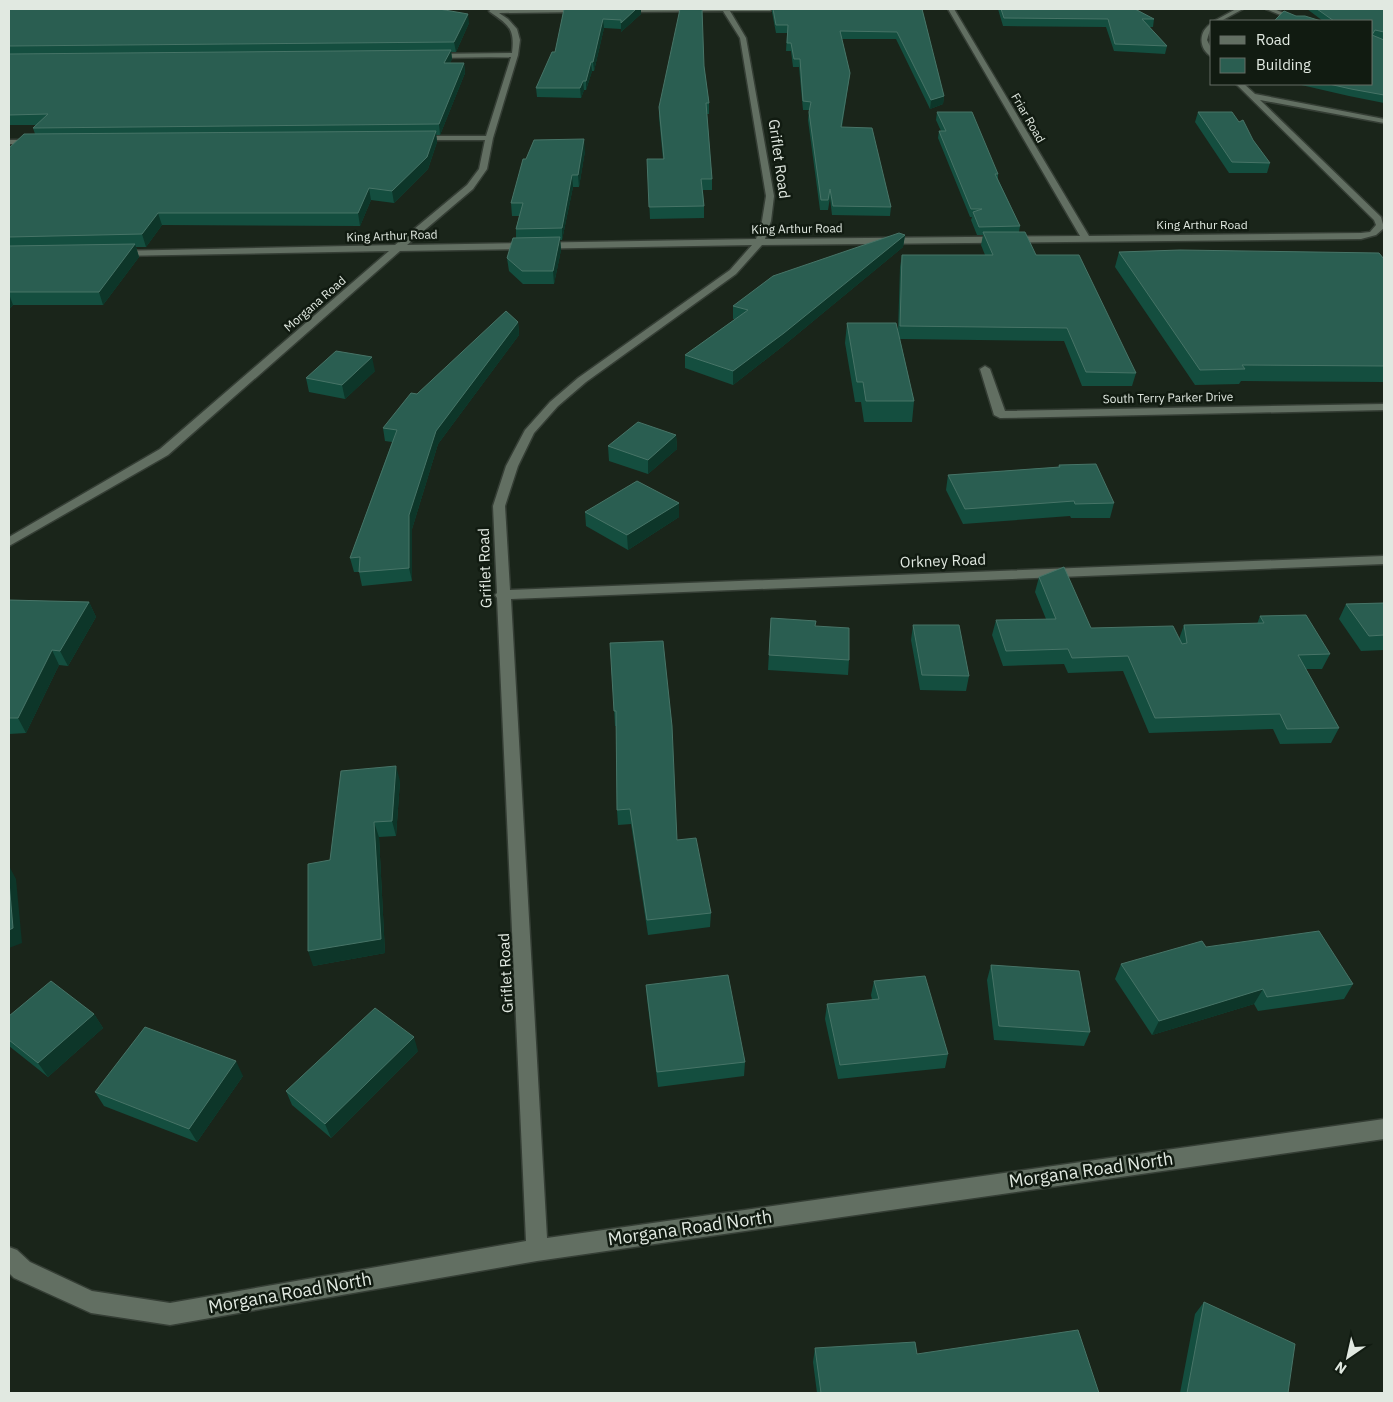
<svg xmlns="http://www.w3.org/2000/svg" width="1393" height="1402" viewBox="0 0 1393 1402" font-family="'IBM Plex Sans',sans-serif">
	<rect width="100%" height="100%" fill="#1a251a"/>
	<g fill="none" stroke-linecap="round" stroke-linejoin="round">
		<defs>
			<path id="street" d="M 492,9 L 587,10 L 584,12 L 499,13 L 508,19 L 517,29 L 520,40 L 518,55 L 493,138 L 487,169 L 473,189 L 407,245 L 756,239 L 762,221 L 766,196 L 740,38 L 723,11 L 622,12 L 620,9 L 773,9 L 770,11 L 730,11 L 746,38 L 774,196 L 771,221 L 765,239 L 1080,236 L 948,9 L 954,9 L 1089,236 L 1361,233 L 1370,232 L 1376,225 L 1374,220 L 1236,84 L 1244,84 L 1255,94 L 1384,119 L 1384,123 L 1260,100 L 1381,217 L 1384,228 L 1376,235 L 1361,239 L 762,245 L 736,274 L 586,382 L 558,406 L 534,433 L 518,466 L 505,506 L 510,590 L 1384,556 L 1384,564 L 511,599 L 547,1238 L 1384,1119 L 1384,1139 L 537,1261 L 170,1325 L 91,1313 L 14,1278 L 9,1273 L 9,1247 L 17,1250 L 30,1262 L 92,1291 L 170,1303 L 526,1241 L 497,598 L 495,595 L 497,593 L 493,506 L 506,466 L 525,430 L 550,402 L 578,378 L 730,270 L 752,245 L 400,251 L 168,455 L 9,546 L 9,537 L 160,449 L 389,251 L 118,256 L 115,255 L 115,251 L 395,245 L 467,185 L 479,169 L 485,140 L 418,140 L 414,138 L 418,136 L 486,136 L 511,57 L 431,58 L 428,56 L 431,54 L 512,53 C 515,29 509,25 490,12 L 489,11 Z
				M 1236,9 L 1243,9 L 1221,21 L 1214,21 Z
				M 1266,9 L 1274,9 L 1303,21 L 1295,21 Z
				M 1212,23 L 1207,40 L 1212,50 L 1212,57 C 1198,49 1198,31 1212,23 Z
				M 9,140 L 35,140 L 39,142 L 35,144 L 9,144 Z
				M 985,366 L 990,369 L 1005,411 L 1384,404 L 1384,410 L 1000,418 L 994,415 L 980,369 Z"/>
		</defs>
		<!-- street casing -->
		<use href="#street" stroke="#353e35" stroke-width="3"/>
		<!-- street -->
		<use href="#street" fill="#626f62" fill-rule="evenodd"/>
	</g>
	<!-- wall -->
	<path fill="#144e3f" d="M 9,9 L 444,9 L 444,10 L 469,23 L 456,52 L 451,52 L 452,59 L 450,63 L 464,63 L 465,73 L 440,135 L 436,135 L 437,142 L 428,169 L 394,203 L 371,200 L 360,226 L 162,225 L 146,247 L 136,247 L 139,257 L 103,305 L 13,305 L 9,309 L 9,148 L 35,134 L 33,128 L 37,125 L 9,125 Z
		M 564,9 L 641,14 L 621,32 L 621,29 L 604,28 L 594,71 L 592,71 L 586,90 L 584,90 L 581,98 L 537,97 L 536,88 L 555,52 Z
		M 772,9 L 922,9 L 944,96 L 943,104 L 930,109 L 896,39 L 842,39 L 850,73 L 842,127 L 891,207 L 890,216 L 832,215 L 830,198 L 828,210 L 820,210 L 808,120 L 809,110 L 803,110 L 799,67 L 793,67 L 791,51 L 786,51 L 787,33 L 776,33 L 772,12 Z
		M 998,9 L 1135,9 L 1154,19 L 1153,27 L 1149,27 L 1167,46 L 1165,54 L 1114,51 L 1106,27 L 1003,26 Z
		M 1307,9 L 1384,9 L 1384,103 L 1349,96 L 1297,84 L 1372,84 L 1372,21 L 1323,21 Z
		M 704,66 L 709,103 L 709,114 L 707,114 L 712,179 L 712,190 L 703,190 L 704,206 L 704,218 L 650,219 L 647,159 L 663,159 L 659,117 L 659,107 Z
		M 937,112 L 998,174 L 998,179 L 1020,226 L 1019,232 L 1036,255 L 1136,373 L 1132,386 L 1082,386 L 1064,341 L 900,339 L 914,401 L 912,422 L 864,422 L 861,402 L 855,402 L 845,343 L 847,323 L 898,332 L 900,267 L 902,255 L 985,255 L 981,245 L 983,235 L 977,235 L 971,220 L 972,217 L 970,217 L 938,138 L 939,131 L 941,131 L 936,120 Z
		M 1198,112 L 1253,140 L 1270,163 L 1267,173 L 1229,173 L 1195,122 Z
		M 585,151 L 579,187 L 573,187 L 562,240 L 560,240 L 561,250 L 554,284 L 523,284 L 509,271 L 507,258 L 516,238 L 516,229 L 519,216 L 512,216 L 511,203 L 526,159 Z
		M 905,235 L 903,247 L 783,346 L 733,385 L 685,368 L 685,355 L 735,319 L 733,319 L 733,306 Z
		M 1119,252 L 1384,259 L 1384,382 L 1241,381 L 1239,384 L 1195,385 L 1115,267 Z
		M 518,322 L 519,335 L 438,444 L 412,529 L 412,581 L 362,586 L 359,572 L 354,572 L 350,558 L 392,442 L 385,441 L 383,428 L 417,394 Z
		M 375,371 L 345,399 L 309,392 L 306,378 Z
		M 676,435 L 677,449 L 648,474 L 609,461 L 608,446 Z
		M 1059,465 L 1114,503 L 1110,518 L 1071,518 L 1070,516 L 963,524 L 946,490 L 948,475 L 1058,467 Z
		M 679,503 L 679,517 L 628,550 L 586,526 L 585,512 Z
		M 1039,577 L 1091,628 L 1179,639 L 1184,625 L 1257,624 L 1260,616 L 1330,654 L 1322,669 L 1306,669 L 1339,728 L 1331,743 L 1280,744 L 1273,729 L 1149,733 L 1123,671 L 1068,673 L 1064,664 L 1003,666 L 992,635 L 996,620 L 1046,619 L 1035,592 Z
		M 9,600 L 89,602 L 96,617 L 68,666 L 59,665 L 26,733 L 9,734 Z
		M 1384,603 L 1384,650 L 1361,651 L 1339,619 L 1346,604 Z
		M 771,618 L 815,626 L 849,660 L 848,675 L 768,670 Z
		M 913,625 L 969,676 L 966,691 L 920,690 L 911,640 Z
		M 610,643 L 677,840 L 711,913 L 710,927 L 648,935 L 631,824 L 618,825 L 617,810 L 616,726 L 615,726 Z
		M 400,781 L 396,836 L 379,837 L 385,953 L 313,966 L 330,860 Z
		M 1206,947 L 1353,984 L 1344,999 L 1258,1011 L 1254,1004 L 1152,1035 L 1115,979 L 1121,964 Z
		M 991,965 L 1090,1032 L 1084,1046 L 994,1040 L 987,980 Z
		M 874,981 L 948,1054 L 945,1068 L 838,1079 L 825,1019 L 827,1004 L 872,1000 L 871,995 Z
		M 646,985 L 745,1062 L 744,1076 L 658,1087 L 647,999 Z
		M 94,1014 L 103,1028 L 48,1077 L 9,1046 L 9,1016 Z
		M 418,1051 L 331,1138 L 292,1105 L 286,1091 Z
		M 243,1076 L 197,1142 L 104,1106 L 95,1092 Z
		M 1204,1302 L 1288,1393 L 1180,1393 L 1195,1314 Z
		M 815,1348 L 917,1354 L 1099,1393 L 817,1393 L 813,1362 Z"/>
	<!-- shaded-wall -->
	<path fill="#0d3629" d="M 636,9 L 641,9 L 641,14 L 621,32 L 621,23 Z
		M 468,14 L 469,23 L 456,52 L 454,42 Z
		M 603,19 L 604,28 L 594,71 L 593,62 Z
		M 451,50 L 452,59 L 445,73 L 444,63 Z
		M 591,62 L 592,71 L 586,90 L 586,81 Z
		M 464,63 L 465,73 L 440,135 L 439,124 Z
		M 850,73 L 849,81 L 840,136 L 841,127 Z
		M 583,81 L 584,90 L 581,98 L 580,88 Z
		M 944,96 L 943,104 L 930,109 L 931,100 Z
		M 436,131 L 437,142 L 428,169 L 394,203 L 392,191 Z
		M 584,139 L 585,151 L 579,187 L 578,175 Z
		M 572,175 L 573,187 L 562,240 L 562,228 Z
		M 369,188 L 371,200 L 360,226 L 358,213 Z
		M 158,213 L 162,225 L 146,247 L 142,234 Z
		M 905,235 L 903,247 L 783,346 L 733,385 L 733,371 Z
		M 560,237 L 561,250 L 554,284 L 553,271 Z
		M 135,244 L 139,257 L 103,305 L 99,292 Z
		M 9,294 L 13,305 L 9,309 Z
		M 518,322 L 519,335 L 438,444 L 412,529 L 412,581 L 409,568 L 409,515 L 436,431 Z
		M 372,357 L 375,371 L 345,399 L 342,385 Z
		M 676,435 L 677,449 L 648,474 L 648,460 Z
		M 679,503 L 679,517 L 628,550 L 627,535 Z
		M 89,602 L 96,617 L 68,666 L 60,651 Z
		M 52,650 L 59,665 L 26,733 L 18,718 Z
		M 396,766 L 400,781 L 396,836 L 392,821 Z
		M 374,822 L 379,837 L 385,953 L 313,966 L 308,951 Z
		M 9,866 L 16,879 L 22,943 L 9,948 Z
		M 1263,989 L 1254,1004 L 1152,1035 L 1159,1021 Z
		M 94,1014 L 103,1028 L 48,1077 L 38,1063 Z
		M 414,1037 L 418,1051 L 331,1138 L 325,1124 Z
		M 236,1061 L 243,1076 L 197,1142 L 189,1129 Z"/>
	<!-- building -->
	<path fill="#2a5e51" stroke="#477467" d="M 9,9 L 439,9 L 468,14 L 454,42 L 9,46 Z
		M 564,9 L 636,9 L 621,23 L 621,20 L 603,19 L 593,62 L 591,62 L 586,81 L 583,81 L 580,88 L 536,88 L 552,52 L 555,52 Z
		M 680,9 L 702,9 L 704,66 L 709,103 L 706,103 L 712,179 L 701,179 L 704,206 L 649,207 L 647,159 L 664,159 L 659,107 Z
		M 773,9 L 922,9 L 944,96 L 931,100 L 897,32 L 840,31 L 850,73 L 841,127 L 872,128 L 891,207 L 833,206 L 830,189 L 828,200 L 821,200 L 809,112 L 811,102 L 803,101 L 800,59 L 794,59 L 791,43 L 787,43 L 788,25 L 776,25 Z
		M 1001,9 L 1135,9 L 1154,19 L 1142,19 L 1167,46 L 1115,44 L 1108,19 L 1004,18 Z
		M 1317,9 L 1384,9 L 1384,32 L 1375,30 L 1372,35 L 1384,40 L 1384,95 L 1351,89 L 1329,84 L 1372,84 L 1372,21 L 1334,21 Z
		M 1284,11 L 1296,16 L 1305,16 L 1321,21 L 1274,21 Z
		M 451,50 L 444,63 L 464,63 L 439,124 L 33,128 L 48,114 L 9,115 L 9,54 Z
		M 937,112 L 972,112 L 998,174 L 995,174 L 1020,226 L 979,227 L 973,212 L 982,209 L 971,209 L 939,131 L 946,131 Z
		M 1198,112 L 1232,112 L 1239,122 L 1243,120 L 1253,140 L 1270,163 L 1232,162 Z
		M 436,131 L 427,157 L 392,191 L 369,188 L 358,213 L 158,213 L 142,234 L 9,237 L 9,148 L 24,134 Z
		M 584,139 L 578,175 L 572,175 L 562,228 L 516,229 L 523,203 L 511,203 L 523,159 L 526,159 L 534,140 Z
		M 983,232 L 1025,232 L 1036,255 L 1079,255 L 1136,373 L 1086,372 L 1067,328 L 900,326 L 902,255 L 993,255 Z
		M 899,233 L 905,235 L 784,333 L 733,371 L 685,355 L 748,310 L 733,306 L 773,276 Z
		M 560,237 L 553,271 L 522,271 L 507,258 L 513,238 Z
		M 135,244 L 99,292 L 9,292 L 9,246 Z
		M 1180,250 L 1379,253 L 1384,259 L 1384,366 L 1242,365 L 1245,369 L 1200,370 L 1119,252 Z
		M 506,311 L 518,322 L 436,431 L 409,515 L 409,568 L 359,572 L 360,557 L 350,558 L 397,430 L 383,428 L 411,393 L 417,394 Z
		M 847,323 L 896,323 L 914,401 L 866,401 L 863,382 L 857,382 Z
		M 336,351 L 372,357 L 342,385 L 306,378 Z
		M 638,422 L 676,435 L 648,460 L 608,446 Z
		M 1096,464 L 1114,503 L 1075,504 L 1074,501 L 965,509 L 948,475 L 1060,467 L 1059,465 Z
		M 637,481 L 679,503 L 627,535 L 585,512 Z
		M 1064,567 L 1091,628 L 1173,626 L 1182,644 L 1187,643 L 1184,625 L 1264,623 L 1260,616 L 1306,615 L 1330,654 L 1298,655 L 1339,728 L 1287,729 L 1280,714 L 1155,718 L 1128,656 L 1072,658 L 1068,649 L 1006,651 L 996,620 L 1056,619 L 1039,577 Z
		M 9,600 L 89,602 L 60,651 L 52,650 L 18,718 L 9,718 Z
		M 1384,603 L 1384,635 L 1369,636 L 1346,604 Z
		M 771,618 L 816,621 L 815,626 L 849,628 L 849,660 L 769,655 Z
		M 913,625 L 959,625 L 969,676 L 922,675 Z
		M 663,641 L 672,726 L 677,840 L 696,838 L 711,913 L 647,920 L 630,809 L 617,810 L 616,711 L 614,711 L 610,643 Z
		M 396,766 L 392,821 L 374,822 L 381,939 L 308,951 L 308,864 L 330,860 L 341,771 Z
		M 9,882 L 13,928 L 9,930 Z
		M 1319,931 L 1353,984 L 1267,997 L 1263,989 L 1159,1021 L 1121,964 L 1202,941 L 1206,947 Z
		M 991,965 L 1079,971 L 1090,1032 L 999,1026 Z
		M 728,975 L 745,1062 L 657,1072 L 646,985 Z
		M 925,976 L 948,1054 L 840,1065 L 827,1004 L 879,999 L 874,981 Z
		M 51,981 L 94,1014 L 38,1063 L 9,1040 L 9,1016 Z
		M 375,1008 L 414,1037 L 325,1124 L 286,1091 Z
		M 145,1027 L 236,1061 L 189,1129 L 95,1092 Z
		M 1204,1302 L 1295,1344 L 1288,1393 L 1187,1393 Z
		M 1078,1330 L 1099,1393 L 821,1393 L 815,1348 L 915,1342 L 917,1354 Z"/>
	<g text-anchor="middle" stroke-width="5" stroke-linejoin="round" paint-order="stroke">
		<!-- far-street labels -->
		<g font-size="12" fill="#e1e9e1" stroke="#111b11">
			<text transform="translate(1028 118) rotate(60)" y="4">Friar Road</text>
			<text x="1202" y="229">King Arthur Road</text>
			<text transform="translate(797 229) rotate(-1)" y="4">King Arthur Road</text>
			<text transform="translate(392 236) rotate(-2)" y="4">King Arthur Road</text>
			<text transform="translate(315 304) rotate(-41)" y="4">Morgana Road</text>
			<text transform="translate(1168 398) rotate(-1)" y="4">South Terry Parker Drive</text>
		</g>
		<!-- street labels -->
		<g font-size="15" fill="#e1e9e1" stroke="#111b11">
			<text transform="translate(779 159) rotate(82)" y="5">Griflet Road</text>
			<text transform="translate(943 561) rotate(-2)" y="5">Orkney Road</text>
			<text transform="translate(485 568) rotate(-92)" y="5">Griflet Road</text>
			<text transform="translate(506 973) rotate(-93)" y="5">Griflet Road</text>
		</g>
		<!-- near-street labels -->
		<g font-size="18" fill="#e1e9e1" stroke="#111b11">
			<text transform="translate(1091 1170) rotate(-8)" y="6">Morgana Road North</text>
			<text transform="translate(690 1228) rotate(-8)" y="6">Morgana Road North</text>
			<text transform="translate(290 1293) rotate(-10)" y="6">Morgana Road North</text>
		</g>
	</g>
	<!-- border -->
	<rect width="1393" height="1402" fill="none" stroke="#e1e9e1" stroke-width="20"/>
	<!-- legend -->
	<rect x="1210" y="20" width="162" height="65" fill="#111b11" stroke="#646d64"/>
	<rect x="1220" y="36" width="25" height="8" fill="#626f62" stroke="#646d64"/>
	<text x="1256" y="45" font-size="15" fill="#e1e9e1">Road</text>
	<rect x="1220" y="58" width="25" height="15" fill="#2a5e51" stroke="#646d64"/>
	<text x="1256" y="70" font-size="15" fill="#e1e9e1">Building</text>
	<!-- north arrow -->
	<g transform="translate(1348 1357) rotate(214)" stroke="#111b11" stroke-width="4" paint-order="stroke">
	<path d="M0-4L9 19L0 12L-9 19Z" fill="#e1e9e1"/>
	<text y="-8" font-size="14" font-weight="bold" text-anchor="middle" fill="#e1e9e1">N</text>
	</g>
</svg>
